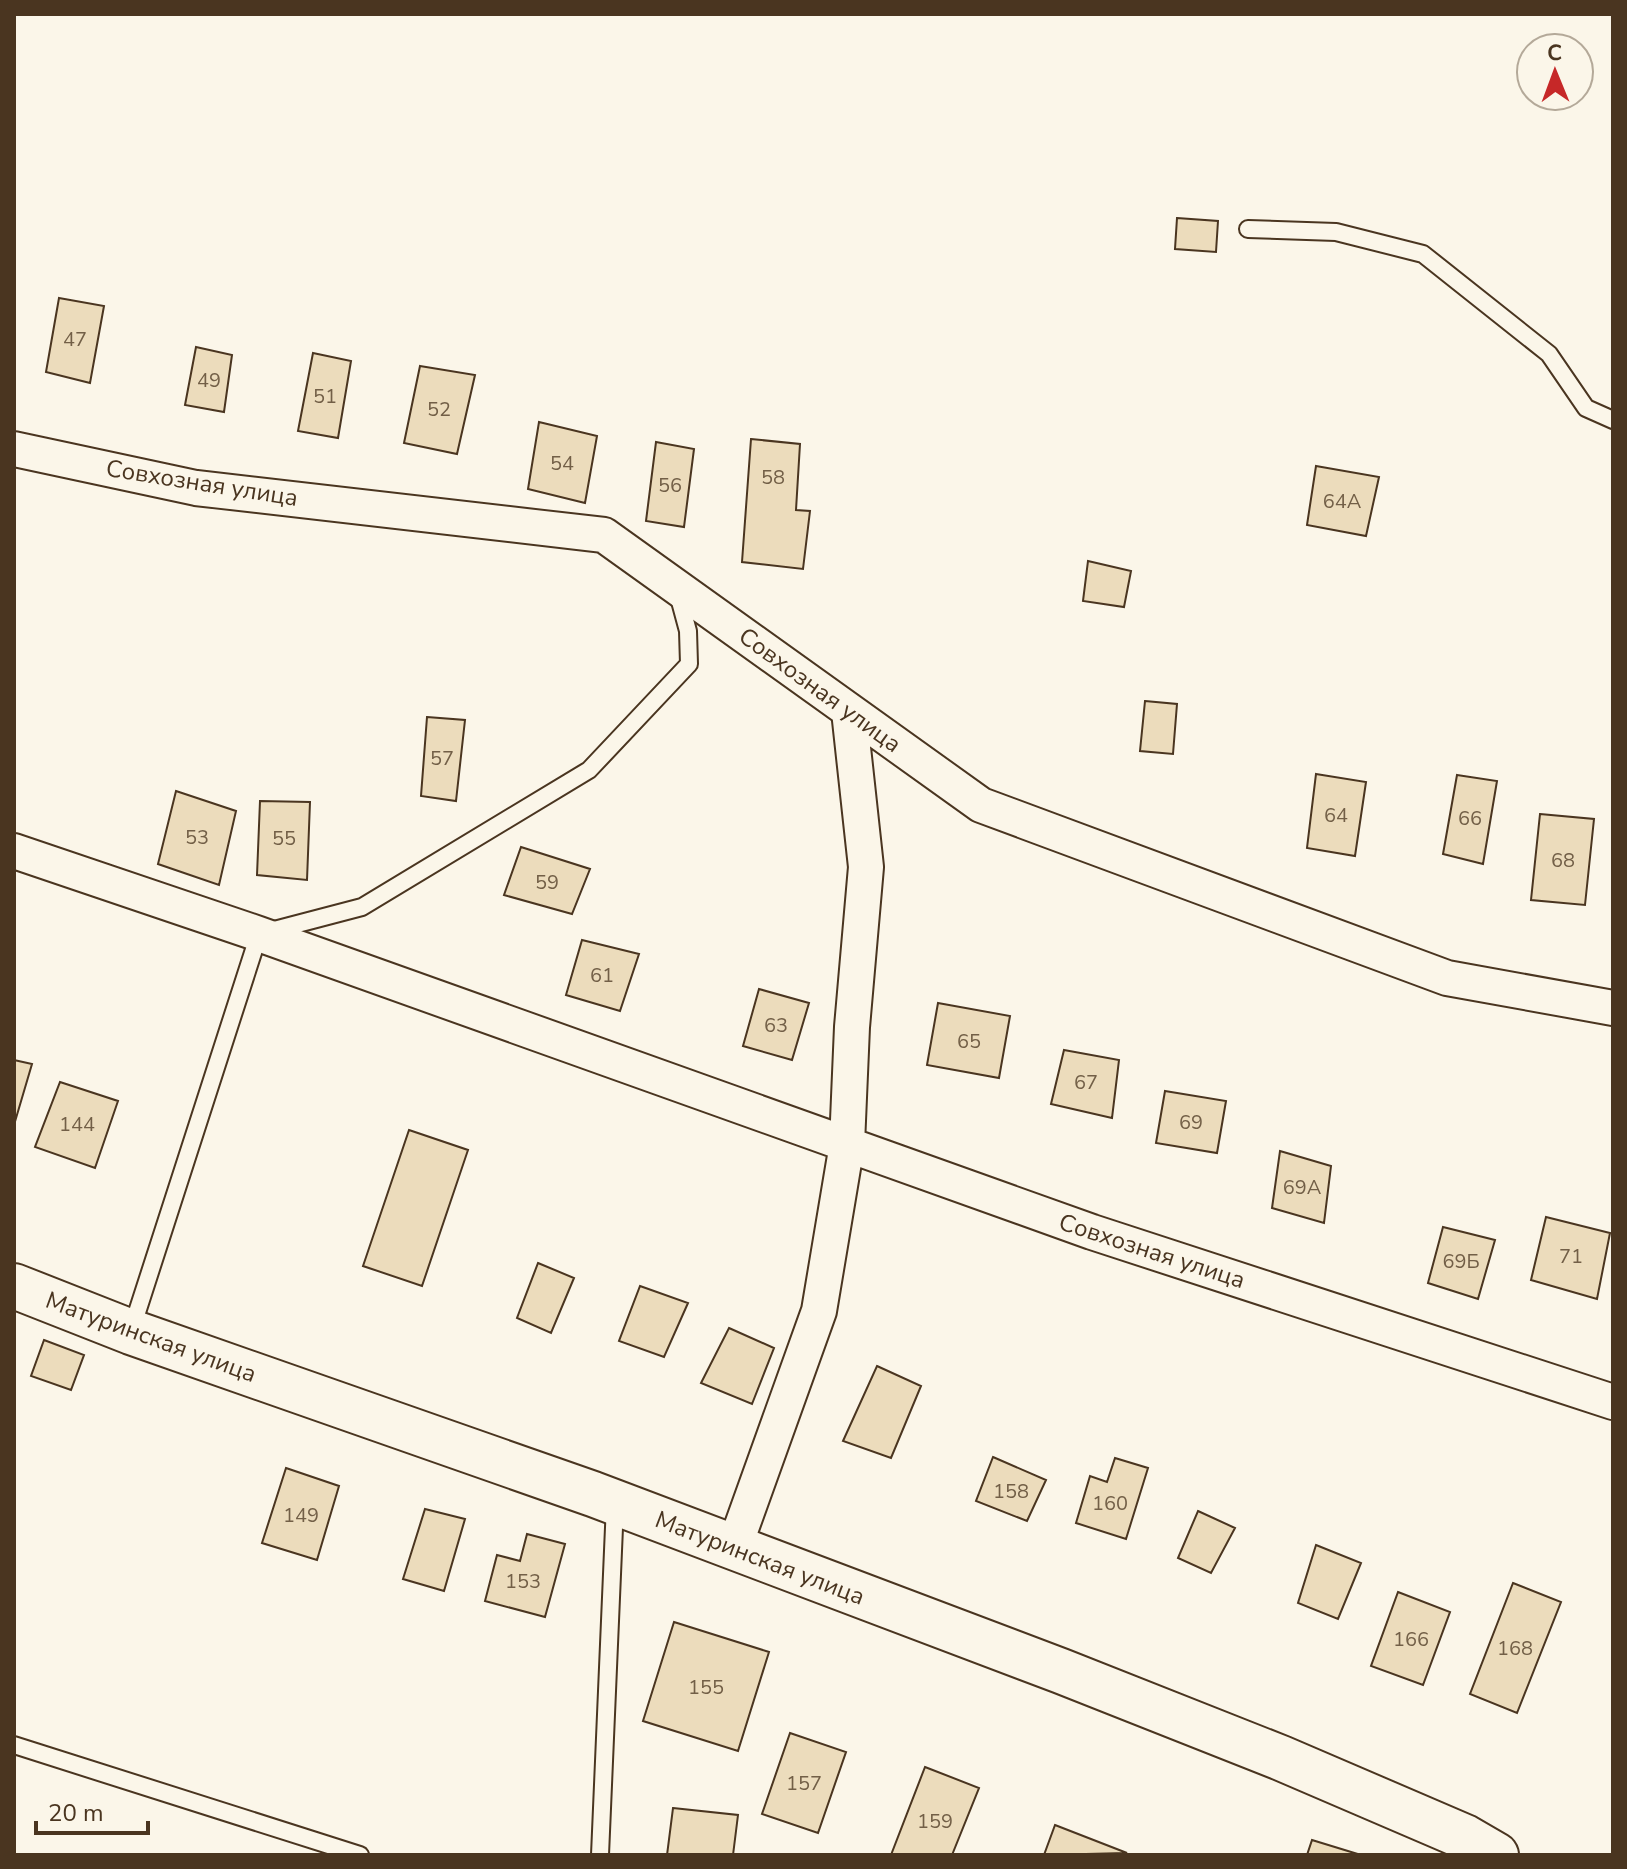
<svg xmlns="http://www.w3.org/2000/svg" width="1627" height="1869" viewBox="0 0 1627 1869" font-family="'Nunito Sans',sans-serif">
	<rect width="100%" height="100%" fill="#fbf6e9"/>
	<!-- building -->
	<path fill="#ecdcbc" stroke="#4a3520" stroke-width="2" d="M 1177,218 L 1218,221 L 1216,252 L 1175,249 Z
		M 59,298 L 104,306 L 90,383 L 46,372 Z
		M 196,347 L 232,355 L 224,412 L 185,405 Z
		M 313,353 L 351,361 L 338,438 L 298,431 Z
		M 420,366 L 475,375 L 457,454 L 404,443 Z
		M 539,422 L 597,436 L 585,503 L 528,489 Z
		M 751,439 L 800,444 L 796,510 L 810,511 L 803,569 L 742,562 Z
		M 656,442 L 694,449 L 684,527 L 646,521 Z
		M 1316,466 L 1379,477 L 1366,536 L 1307,525 Z
		M 1088,561 L 1131,571 L 1124,607 L 1083,601 Z
		M 1145,701 L 1177,704 L 1173,754 L 1140,751 Z
		M 427,717 L 465,720 L 456,801 L 421,796 Z
		M 1316,774 L 1366,782 L 1355,856 L 1307,848 Z
		M 1457,775 L 1497,781 L 1483,864 L 1443,854 Z
		M 176,791 L 236,811 L 219,885 L 158,864 Z
		M 260,801 L 310,802 L 307,880 L 257,875 Z
		M 1540,814 L 1594,819 L 1585,905 L 1531,900 Z
		M 521,847 L 590,869 L 572,914 L 504,895 Z
		M 582,940 L 639,954 L 620,1011 L 566,995 Z
		M 759,989 L 809,1003 L 792,1060 L 743,1046 Z
		M 938,1003 L 1010,1016 L 999,1078 L 927,1065 Z
		M 1064,1050 L 1119,1060 L 1112,1118 L 1051,1104 Z
		M 14,1060 L 32,1064 L 14,1125 Z
		M 60,1082 L 118,1101 L 95,1168 L 35,1147 Z
		M 1165,1091 L 1226,1101 L 1217,1153 L 1156,1143 Z
		M 409,1130 L 468,1150 L 422,1286 L 363,1266 Z
		M 1280,1151 L 1331,1166 L 1324,1223 L 1272,1208 Z
		M 1546,1217 L 1610,1233 L 1597,1299 L 1531,1280 Z
		M 1443,1227 L 1495,1240 L 1478,1299 L 1428,1283 Z
		M 538,1263 L 574,1278 L 551,1333 L 517,1318 Z
		M 640,1286 L 688,1303 L 664,1357 L 619,1341 Z
		M 729,1328 L 774,1348 L 752,1404 L 701,1383 Z
		M 44,1340 L 84,1355 L 71,1390 L 31,1376 Z
		M 877,1366 L 921,1386 L 891,1458 L 843,1441 Z
		M 993,1457 L 1046,1480 L 1027,1521 L 976,1501 Z
		M 1115,1458 L 1148,1468 L 1126,1539 L 1076,1523 L 1090,1476 L 1107,1482 Z
		M 286,1468 L 339,1486 L 317,1560 L 262,1543 Z
		M 425,1509 L 465,1519 L 444,1591 L 403,1579 Z
		M 1198,1511 L 1235,1528 L 1211,1573 L 1178,1558 Z
		M 527,1534 L 565,1544 L 545,1617 L 485,1601 L 497,1555 L 520,1561 Z
		M 1316,1545 L 1361,1563 L 1338,1619 L 1298,1603 Z
		M 1513,1583 L 1561,1602 L 1517,1713 L 1470,1694 Z
		M 1398,1592 L 1450,1612 L 1423,1685 L 1371,1666 Z
		M 674,1622 L 769,1652 L 738,1751 L 643,1721 Z
		M 790,1733 L 846,1752 L 818,1833 L 762,1814 Z
		M 925,1767 L 979,1788 L 952,1855 L 891,1855 Z
		M 673,1808 L 738,1815 L 733,1855 L 667,1855 Z
		M 1055,1825 L 1127,1853 L 1044,1855 Z
		M 1312,1840 L 1361,1855 L 1307,1855 Z"/>
	<g fill="none" stroke-linecap="round" stroke-linejoin="round">
		<defs>
			<path id="lane" d="M 1248,229 L 1336,232 L 1423,254 L 1549,354 L 1586,408 L 1613,420
				M 131,1331 L 259,934 L 362,907 L 589,770 L 689,664 L 688,631 L 678,594
				M 14,1745 L 360,1855
				M 600,1855 L 615,1504"/>
			<path id="street" d="M 14,449 L 196,488 L 604,535 L 981,805 L 1447,978 L 1613,1008
				M 14,851 L 259,934 L 1092,1232 L 1613,1402
				M 734,1548 L 819,1311 L 847,1144 L 852,1027 L 866,867 L 849,711"/>
			<path id="secondary" d="M 14,1286 L 131,1332 L 593,1494 L 1061,1671 L 1281,1758 L 1465,1837 L 1496,1855"/>
		</defs>
		<!-- lane casing -->
		<use href="#lane" stroke="#4a3520" stroke-width="20"/>
		<!-- street casing -->
		<use href="#street" stroke="#4a3520" stroke-width="38"/>
		<!-- secondary casing -->
		<use href="#secondary" stroke="#4a3520" stroke-width="48"/>
		<!-- lane -->
		<use href="#lane" stroke="#fbf6e9" stroke-width="16"/>
		<!-- street -->
		<use href="#street" stroke="#fbf6e9" stroke-width="34"/>
		<!-- secondary -->
		<use href="#secondary" stroke="#fbf6e9" stroke-width="44"/>
	</g>
	<g text-anchor="middle" stroke-width="6" stroke-linejoin="round" paint-order="stroke">
		<!-- number labels -->
		<g font-size="20" fill="#725f47">
			<text x="75" y="346">47</text>
			<text x="209" y="387">49</text>
			<text x="325" y="403">51</text>
			<text x="439" y="416">52</text>
			<text x="562" y="470">54</text>
			<text x="773" y="484">58</text>
			<text x="670" y="492">56</text>
			<text x="1342" y="508">64А</text>
			<text x="442" y="765">57</text>
			<text x="1336" y="822">64</text>
			<text x="1470" y="825">66</text>
			<text x="197" y="844">53</text>
			<text x="284" y="845">55</text>
			<text x="1563" y="867">68</text>
			<text x="547" y="889">59</text>
			<text x="602" y="982">61</text>
			<text x="776" y="1032">63</text>
			<text x="969" y="1048">65</text>
			<text x="1086" y="1089">67</text>
			<text x="1191" y="1129">69</text>
			<text x="77" y="1131">144</text>
			<text x="1302" y="1194">69А</text>
			<text x="1571" y="1263">71</text>
			<text x="1461" y="1268">69Б</text>
			<text x="1011" y="1498">158</text>
			<text x="1110" y="1510">160</text>
			<text x="301" y="1522">149</text>
			<text x="523" y="1588">153</text>
			<text x="1411" y="1646">166</text>
			<text x="1515" y="1655">168</text>
			<text x="706" y="1694">155</text>
			<text x="804" y="1790">157</text>
			<text x="935" y="1828">159</text>
		</g>
		<!-- street labels -->
		<g font-size="24" fill="#4a3520" stroke="#fbf6e9">
			<text transform="translate(202 483) rotate(9)" y="8">Совхозная улица</text>
			<text transform="translate(820 690) rotate(36)" y="8">Совхозная улица</text>
			<text transform="translate(1152 1251) rotate(18)" y="8">Совхозная улица</text>
			<text transform="translate(151 1337) rotate(20)" y="8">Матуринская улица</text>
			<text transform="translate(760 1558) rotate(21)" y="8">Матуринская улица</text>
		</g>
	</g>
	<!-- border -->
	<rect width="1627" height="1869" fill="none" stroke="#4a3520" stroke-width="32"/>
	<!-- north arrow -->
	<g transform="translate(1555 72) rotate(359)"><circle r="38" fill="#fbf6e9" stroke="#b4a999" stroke-width="2"/>
	<path d="M0-6L14 30L0 20L-14 30Z" fill="#c62828"/>
	<text y="-12" font-size="22" font-weight="bold" text-anchor="middle" fill="#4a3520">С</text>
	</g>
	<!-- scale -->
	<path d="M36 1821v12h112v-12" fill="none" stroke="#4a3520" stroke-width="4"/>
	<text x="48" y="1821" font-size="24" fill="#4a3520" stroke="#fbf6e9" stroke-width="6" paint-order="stroke">20 m</text>
</svg>
